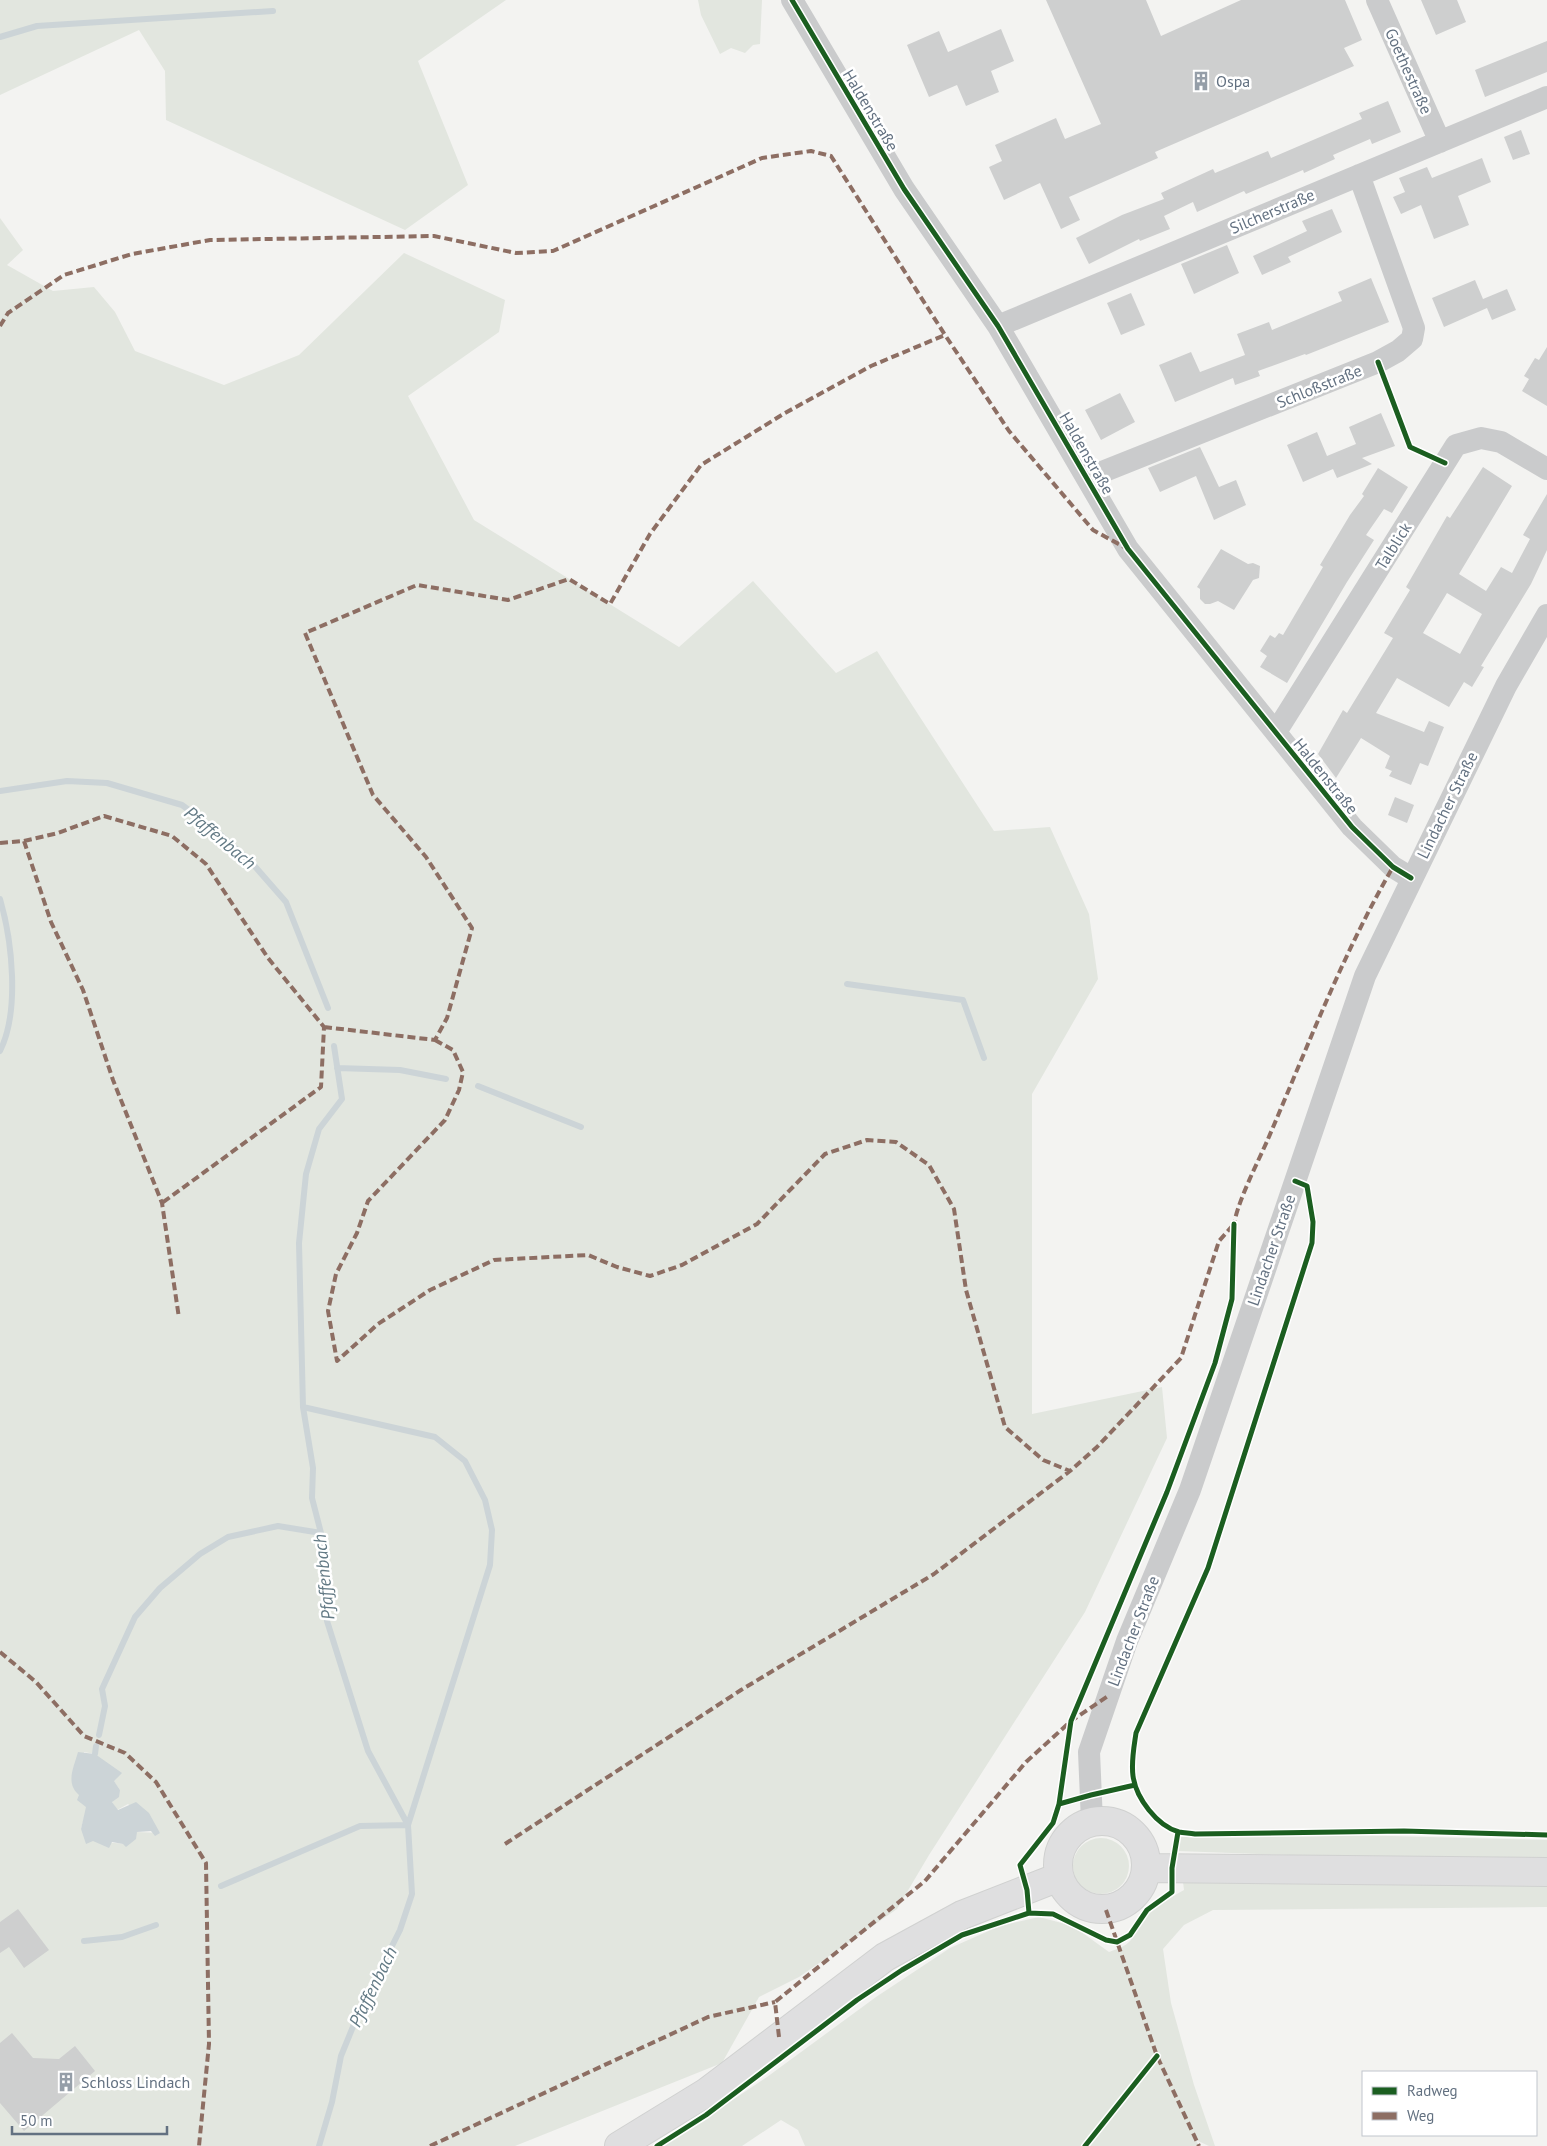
<svg xmlns="http://www.w3.org/2000/svg" width="1547" height="2146" viewBox="0 0 1547 2146" font-family="'PT Sans',sans-serif">
	<rect width="100%" height="100%" fill="#f3f3f1"/>
	<!-- green -->
	<path fill="#e2e6df" fill-rule="evenodd" d="M 0,0 L 506,0 L 418,61 L 468,185 L 405,230 L 166,120 L 165,71 L 139,30 L 0,95 Z
		M 698,0 L 762,0 L 760,44 L 753,45 L 745,53 L 731,48 L 720,54 L 701,15 Z
		M 0,218 L 23,250 L 7,265 L 53,291 L 94,287 L 115,312 L 135,351 L 224,385 L 299,355 L 404,253 L 505,300 L 499,332 L 408,396 L 474,520 L 679,647 L 753,581 L 836,673 L 877,651 L 994,831 L 1050,827 L 1089,914 L 1098,979 L 1032,1094 L 1032,1414 L 1162,1387 L 1167,1438 L 1085,1612 L 929,1855 L 897,1909 L 799,1977 L 759,1997 L 722,2063 L 515,2146 L 0,2146 ZM 84,1752 L 95,1754 L 120,1790 L 112,1802 L 117,1810 L 128,1804 L 160,1833 L 137,1832 L 123,1844 C 100,1840 101,1849 81,1829 L 87,1807 L 79,1795 Z
		M 1353,1835 L 1547,1840 L 1547,1859 L 1344,1857 L 1178,1851 L 1178,1837 Z
		M1073 1866a28 28 0 1 1 56 0a28 28 0 1 1-56 0Z
		M 1309,1875 L 1547,1878 L 1547,1907 L 1213,1910 L 1184,1925 L 1163,1949 L 1171,2003 L 1194,2085 L 1215,2146 L 1209,2146 L 1196,2140 L 1199,2146 L 805,2146 L 798,2130 L 781,2120 L 742,2146 L 664,2146 L 767,2077 L 876,1997 L 950,1948 L 1000,1926 L 1039,1917 L 1073,1926 L 1109,1952 C 1137,1943 1129,1938 1145,1918 C 1155,1905 1170,1898 1184,1890 L 1183,1882 Z"/>
	<!-- water -->
	<path fill="#ccd4d7" d="M 78,1752 L 95,1754 L 122,1773 L 114,1781 L 120,1790 L 119,1797 L 112,1802 L 118,1810 L 136,1802 L 149,1813 L 160,1833 L 155,1836 L 151,1831 L 137,1832 L 136,1839 L 126,1847 L 123,1844 L 112,1842 L 109,1848 L 93,1841 L 86,1844 L 81,1829 L 86,1807 L 77,1800 L 79,1795 C 65,1783 74,1767 78,1752 Z"/>
	<g fill="none" stroke-linecap="round" stroke-linejoin="round">
		<!-- stream -->
		<path stroke="#ccd4d7" stroke-width="6" d="M 0,37 L 37,26 L 273,11
			M 0,791 L 67,781 L 107,783 L 182,805 L 213,828 L 251,862 L 286,902 L 328,1008
			M 0,899 C 12,940 20,1011 0,1051
			M 847,984 L 963,1000 L 984,1058
			M 337,1068 L 400,1070 L 446,1079
			M 478,1086 L 581,1127
			M 99,1735 L 105,1706 L 102,1689 L 135,1617 L 160,1588 L 200,1554 L 228,1537 L 278,1526 L 321,1533
			M 95,1754 L 96,1746
			M 221,1886 L 360,1826 L 408,1825 L 490,1565 L 492,1530 L 485,1500 L 465,1461 L 435,1437 L 303,1407
			M 84,1941 L 122,1937 L 156,1925
			M 319,2146 L 332,2102 L 341,2056 L 359,2012 L 400,1930 L 412,1894 L 408,1825 L 368,1751 L 327,1621 L 321,1533 L 312,1498 L 313,1468 L 303,1407 L 299,1243 L 306,1174 L 319,1129 L 342,1099 L 334,1046"/>
	</g>
	<!-- building -->
	<path fill="#cecfcf" fill-rule="evenodd" d="M 1046,0 L 1146,0 L 1161,36 L 1241,0 L 1345,0 L 1362,40 L 1344,48 L 1354,66 L 1155,152 L 1158,158 L 1069,197 L 1080,220 L 1061,229 L 1040,183 L 1004,200 L 989,167 L 1002,161 L 995,145 L 1056,118 L 1065,139 L 1101,124 Z
		M 1421,0 L 1457,0 L 1466,22 L 1436,35 Z
		M 1001,29 L 1014,61 L 991,71 L 999,92 L 966,106 L 957,85 L 929,97 L 907,45 L 939,31 L 948,52 Z
		M 1547,41 L 1547,72 L 1485,97 L 1475,70 Z
		M 1388,101 L 1401,132 L 1372,144 L 1370,139 L 1333,155 L 1335,159 L 1304,173 L 1303,170 L 1246,194 L 1244,191 L 1197,212 L 1193,202 L 1164,216 L 1170,229 L 1140,241 L 1139,239 L 1089,264 L 1076,238 L 1122,215 L 1164,199 L 1161,193 L 1213,169 L 1215,173 L 1268,151 L 1271,158 L 1362,119 L 1359,113 Z
		M 1521,130 L 1530,154 L 1513,160 L 1504,137 Z
		M 1482,158 L 1491,182 L 1458,196 L 1469,225 L 1434,239 L 1421,205 L 1401,214 L 1393,197 L 1405,192 L 1399,178 L 1427,167 L 1432,178 Z
		M 1332,209 L 1342,232 L 1288,257 L 1291,262 L 1262,275 L 1253,256 L 1307,231 L 1302,221 Z
		M 1227,245 L 1239,273 L 1194,294 L 1181,264 Z
		M 1371,278 L 1389,322 L 1306,355 L 1305,354 L 1258,371 L 1260,376 L 1235,385 L 1233,378 L 1175,402 L 1159,365 L 1191,352 L 1200,372 L 1245,355 L 1237,334 L 1269,322 L 1272,330 L 1342,301 L 1338,292 Z
		M 1475,280 L 1483,299 L 1507,289 L 1516,310 L 1492,320 L 1487,308 L 1444,327 L 1432,298 Z
		M 1131,293 L 1145,325 L 1121,335 L 1107,303 Z
		M 1547,347 L 1547,406 L 1522,391 L 1529,379 L 1524,376 L 1535,358 L 1539,360 Z
		M 1120,393 L 1135,422 L 1101,440 L 1085,410 Z
		M 1381,413 L 1395,446 L 1362,458 L 1372,464 L 1337,478 L 1333,469 L 1303,482 L 1287,445 L 1317,432 L 1327,456 L 1356,444 L 1349,427 Z
		M 1200,447 L 1219,487 L 1236,480 L 1246,505 L 1214,520 L 1196,476 L 1160,492 L 1148,468 Z
		M 1483,467 L 1512,486 L 1459,574 L 1486,591 L 1501,567 L 1512,573 L 1530,539 L 1523,535 L 1547,494 L 1547,550 L 1531,584 L 1481,666 L 1484,667 L 1472,687 L 1464,682 L 1449,707 L 1397,678 L 1376,713 L 1424,732 L 1429,721 L 1444,727 L 1428,766 L 1420,763 L 1411,785 L 1389,776 L 1392,771 L 1385,768 L 1390,756 L 1361,738 L 1336,778 L 1318,754 L 1343,710 L 1347,713 L 1393,638 L 1384,633 L 1410,590 L 1406,587 L 1447,516 L 1450,518 ZM 1447,593 L 1482,614 L 1460,654 L 1423,633 Z
		M 1378,468 L 1408,487 L 1392,513 L 1384,509 L 1366,535 L 1374,540 L 1347,582 L 1287,683 L 1260,667 L 1267,656 L 1260,651 L 1270,635 L 1275,638 L 1279,633 L 1283,635 L 1323,567 L 1320,565 L 1350,515 L 1364,496 L 1362,494 Z
		M 1221,549 L 1248,564 L 1253,563 L 1260,566 L 1259,578 L 1253,580 L 1234,610 L 1218,601 L 1210,604 L 1205,604 L 1200,599 L 1200,589 L 1197,587 Z
		M 1395,797 L 1414,805 L 1407,823 L 1388,815 Z
		M 18,1909 L 49,1950 L 24,1968 L 9,1947 L 0,1953 L 0,1922 Z
		M 12,2033 L 33,2058 L 59,2059 L 75,2046 L 95,2071 L 24,2131 L 0,2103 L 0,2043 Z"/>
	<g fill="none" stroke-linecap="round" stroke-linejoin="round">
		<defs>
			<path id="major" d="M1058 1865a44 44 0 1 1 88 0a44 44 0 1 1-88 0Z
				M 1147,1868 L 1547,1872
				M 619,2146 L 707,2092 L 885,1957 L 962,1915 L 1059,1877"/>
		</defs>
		<!-- major casing -->
		<use href="#major" stroke="#d0d1d0" stroke-width="30"/>
		<!-- minor -->
		<path stroke="#cacbcc" stroke-width="22" d="M 792,0 L 904,189 L 998,326 L 1128,549 L 1352,827 L 1393,867 L 1411,878
			M 1377,0 L 1440,142
			M 998,326 L 1547,97
			M 1087,478 L 1378,362 L 1398,351 L 1412,339 L 1414,328 L 1359,175
			M 1276,732 L 1456,445 L 1481,438 L 1501,442 L 1547,469
			M 1092,1822 L 1089,1752 L 1127,1641 L 1190,1490 L 1365,976 L 1506,686 L 1547,615"/>
		<!-- major -->
		<use href="#major" stroke="#dfdfe0" stroke-width="28"/>
		<!-- quiet -->
		<path stroke="#8d6e63" stroke-width="4" stroke-dasharray="8 4" stroke-linecap="butt" d="M 0,326 L 8,313 L 64,275 L 132,254 L 210,240 L 434,236 L 516,253 L 553,251 L 762,158 L 811,151 L 831,156 L 945,335 L 1009,431 L 1093,530 L 1126,548
			M 24,841 L 51,922 L 83,990 L 113,1080 L 162,1203 L 179,1318
			M 0,843 L 24,841 L 58,833 L 104,816 L 172,836 L 206,864 L 268,958 L 324,1027 L 321,1087 L 162,1203
			M 324,1027 L 435,1040 L 447,1018 L 472,928 L 426,857 L 373,795 L 305,633 L 417,585 L 508,600 L 569,579 L 610,604 L 650,534 L 701,465 L 785,413 L 871,366 L 945,335
			M 435,1040 L 453,1050 L 463,1072 L 459,1090 L 445,1120 L 368,1201 L 357,1233 L 336,1274 L 328,1311 L 337,1361 L 378,1324 L 430,1290 L 494,1260 L 588,1255 L 617,1267 L 650,1276 L 682,1265 L 757,1224 L 825,1154 L 867,1140 L 896,1142 L 929,1165 L 954,1209 L 966,1290 L 1005,1427 L 1043,1460 L 1070,1471
			M 1234,1228 C 1234,1208 1259,1160 1268,1139 C 1307,1048 1343,953 1393,867
			M 0,1652 L 36,1682 L 84,1736 L 125,1753 L 156,1782 L 206,1863 L 209,2044 L 199,2146
			M 505,1844 L 741,1690 L 934,1574 L 1070,1471 L 1097,1447 L 1181,1358 L 1219,1241 L 1234,1224
			M 1106,1910 L 1157,2056 L 1199,2146
			M 779,2037 L 775,2002 L 925,1881 L 1026,1762 L 1071,1721 L 1108,1696
			M 430,2146 L 708,2017 L 775,2002"/>
		<defs>
			<path id="cycleway" d="M 792,0 L 904,189 L 998,326 L 1128,549 L 1352,827 L 1393,867 L 1411,878
				M 1378,362 L 1410,447 L 1445,463
				M 1295,1181 L 1307,1186 L 1313,1222 L 1312,1243 L 1208,1568 L 1136,1733 C 1134,1747 1131,1761 1133,1776 C 1136,1798 1157,1826 1179,1832 C 1184,1833 1189,1833 1195,1834 L 1404,1831 L 1547,1835
				M 1135,1785 L 1091,1795 L 1059,1804 L 1053,1823 L 1020,1865 L 1027,1890 L 1029,1913 L 1053,1914 L 1106,1940 L 1117,1942 L 1130,1935 L 1147,1910 L 1172,1892 L 1172,1868 L 1178,1832
				M 1059,1804 L 1071,1721 L 1167,1492 L 1215,1363 L 1232,1299 L 1234,1224
				M 657,2146 L 706,2115 L 857,2000 L 902,1970 L 962,1935 L 1029,1913
				M 1085,2146 L 1157,2056"/>
		</defs>
		<!-- cycleway casing -->
		<use href="#cycleway" stroke="#fff" stroke-width="8"/>
		<!-- cycleway -->
		<use href="#cycleway" stroke="#1b5e20" stroke-width="5"/>
	</g>
	<!-- icons -->
	<defs>
		<symbol id="building-bare" viewBox="-9 -9 18 18"><path d="M-4-6H4V6H1V3H-1V6H-4ZM-2.5-4.3h1.7v1.8h-1.7ZM.8-4.3h1.7v1.8H.8ZM-2.5-1h1.7V.8h-1.7ZM.8-1h1.7V.8H.8Z" fill="#959ea8" stroke="#fff" stroke-width="2.5" paint-order="stroke"/></symbol>
	</defs>
	<g fill-rule="evenodd">
		<use href="#building-bare" x="1187" y="67" width="28" height="28"/>
		<use href="#building-bare" x="52" y="2068" width="28" height="28"/>
	</g>
	<g text-anchor="middle" stroke-width="5" stroke-linejoin="round" paint-order="stroke">
		<!-- street labels -->
		<g font-size="16" fill="#637181" stroke="#fff">
			<text transform="translate(1409 71) rotate(66)" y="6">Goethestraße</text>
			<text transform="translate(871 110) rotate(59)" y="6">Haldenstraße</text>
			<text transform="translate(1272 211) rotate(-23)" y="6">Silcherstraße</text>
			<text transform="translate(1319 386) rotate(-22)" y="6">Schloßstraße</text>
			<text transform="translate(1087 453) rotate(60)" y="6">Haldenstraße</text>
			<text transform="translate(1393 546) rotate(-58)" y="6">Talblick</text>
			<text transform="translate(1326 776) rotate(51)" y="6">Haldenstraße</text>
			<text transform="translate(1447 805) rotate(-64)" y="6">Lindacher Straße</text>
			<text transform="translate(1271 1250) rotate(-71)" y="6">Lindacher Straße</text>
			<text transform="translate(1133 1631) rotate(-69)" y="6">Lindacher Straße</text>
		</g>
		<!-- poi labels -->
		<g font-size="16" fill="#637181" stroke="#fff" text-anchor="start">
			<text x="1216" y="87">Ospa</text>
			<text x="81" y="2088">Schloss Lindach</text>
		</g>
		<!-- water labels -->
		<g font-size="18" font-style="italic" fill="#637a85" stroke="#fff">
			<text transform="translate(220 838) rotate(40)" y="6">Pfaffenbach</text>
			<text transform="translate(324 1577) rotate(-96)" y="6">Pfaffenbach</text>
			<text transform="translate(373 1987) rotate(-64)" y="6">Pfaffenbach</text>
		</g>
	</g>
	<!-- legend -->
	<rect x="1362" y="2071" width="175" height="65" fill="#ffffff" stroke="#c1c6cd"/>
	<rect x="1372" y="2087" width="25" height="8" fill="#1b5e20" stroke="#c1c6cd"/>
	<text x="1407" y="2096" font-size="15" fill="#637181">Radweg</text>
	<rect x="1372" y="2112" width="25" height="8" fill="#8d6e63" stroke="#c1c6cd"/>
	<text x="1407" y="2121" font-size="15" fill="#637181">Weg</text>
	<!-- scale -->
	<path d="M12 2126v8h155v-8" fill="none" stroke="#637181" stroke-width="2.5"/>
	<text x="20" y="2126" font-size="15" fill="#637181" stroke="#ffffff" stroke-width="4" paint-order="stroke">50 m</text>
</svg>
